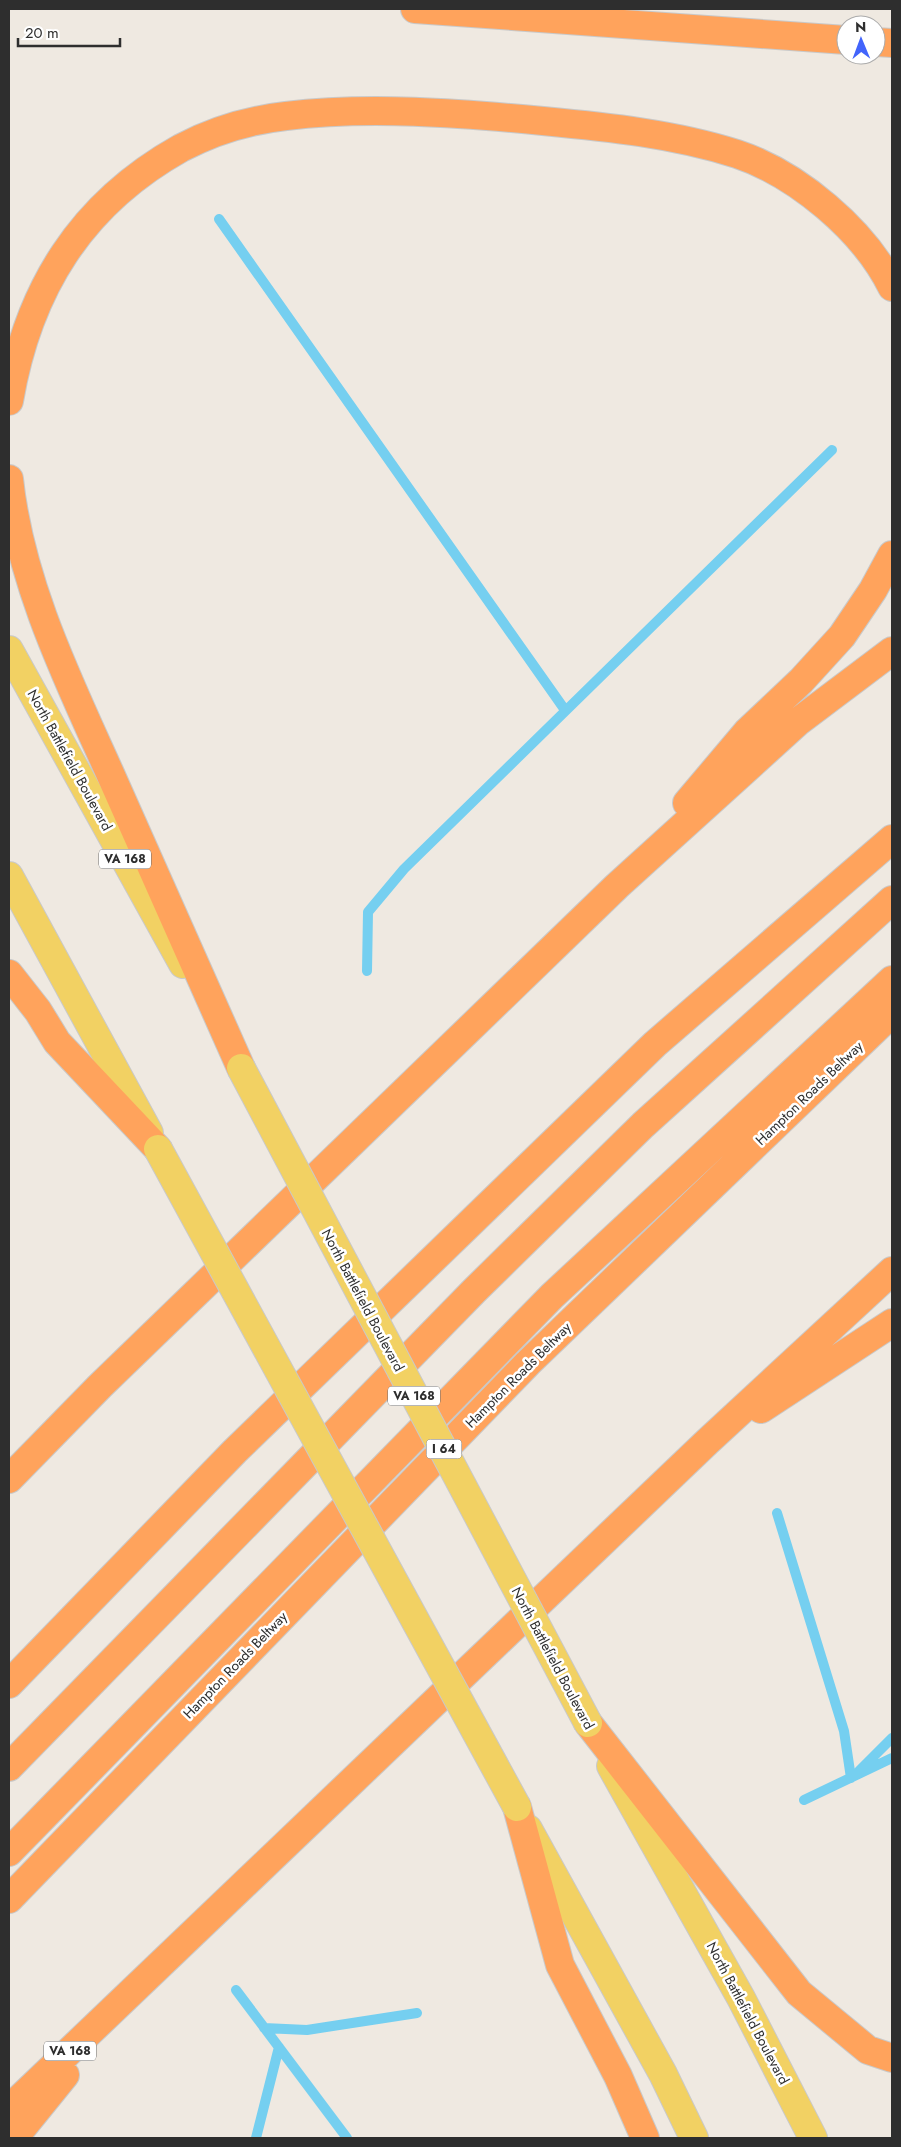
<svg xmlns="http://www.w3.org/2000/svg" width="901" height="2147" viewBox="0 0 901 2147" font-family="Jost,sans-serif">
	<rect width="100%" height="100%" fill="#efe9e1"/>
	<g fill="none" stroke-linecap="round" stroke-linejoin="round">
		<!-- stream -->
		<path stroke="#75cff0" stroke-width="10" d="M 219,219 L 565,710
			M 367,971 L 368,912 L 404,869 L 832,450
			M 777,1513 L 844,1731 L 851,1778
			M 859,1771 L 892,1738
			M 804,1800 L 892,1758
			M 236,1990 L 347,2138
			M 264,2028 L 307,2030 L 417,2013
			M 256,2138 L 279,2047"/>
		<defs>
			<path id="primary" d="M 9,650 L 183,964
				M 9,876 L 149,1133
				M 611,1766 L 741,1998 L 813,2138
				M 528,1829 L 663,2074 L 694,2138"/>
			<path id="motorway" d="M 415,9 L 846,40
				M 876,42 L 892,43
				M 9,401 C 28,289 81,204 181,148 C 213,131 250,120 286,116 C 368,106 460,113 543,121 C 607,127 675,134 737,154 C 797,174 864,230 892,287
				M 9,479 C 20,582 67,678 109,771 C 153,870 197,969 241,1068
				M 687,803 L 747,732 L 801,681 L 842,636 L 873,590 L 892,555
				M 9,974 L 38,1011 L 57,1042 L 158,1149
				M 761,1409 L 892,1323
				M 9,1479 L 100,1386 L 617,886 L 799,721 L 892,651
				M 9,1684 L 235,1451 L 655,1044 L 892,839
				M 588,1723 L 799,1993 L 868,2050 L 892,2058
				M 9,1767 L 474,1291 L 643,1125 L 892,900
				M 517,1807 L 560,1965 L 618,2076 L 645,2138
				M 9,1852 L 552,1296 L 892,980
				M 9,1899 L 528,1363 L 892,1013
				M 9,2109 L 707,1442 L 892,1271
				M 14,2138 L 65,2075"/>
		</defs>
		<!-- primary casing -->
		<use href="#primary" stroke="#c9c9c9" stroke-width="30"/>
		<!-- motorway casing -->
		<use href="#motorway" stroke="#c9c9c9" stroke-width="30"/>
		<!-- primary -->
		<use href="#primary" stroke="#f2d163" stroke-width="28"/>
		<!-- motorway -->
		<use href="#motorway" stroke="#ffa35c" stroke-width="28"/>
		<defs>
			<path id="primary-bridge" d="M 241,1068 L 588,1723
				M 158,1149 L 517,1807"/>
		</defs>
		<!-- primary-bridge casing -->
		<use href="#primary-bridge" stroke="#c9c9c9" stroke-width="30" stroke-linecap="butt"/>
		<!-- primary-bridge -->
		<use href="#primary-bridge" stroke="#f2d163" stroke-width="28"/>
	</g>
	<g text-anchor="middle" stroke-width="5" stroke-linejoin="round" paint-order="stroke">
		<!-- shield labels -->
		<g fill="#fff" stroke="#6d6d6d" stroke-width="1">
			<rect x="99" y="849.5" width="52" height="19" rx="4"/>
			<rect x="388" y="1386.5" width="52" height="19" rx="4"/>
			<rect x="426.5" y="1439.5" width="35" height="19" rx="4"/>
			<rect x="44" y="2041.5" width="52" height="19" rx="4"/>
		</g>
		<g font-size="12" font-weight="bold" fill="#2e2e2e">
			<text x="125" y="863">VA 168</text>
			<text x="414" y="1400">VA 168</text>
			<text x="444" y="1453">I 64</text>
			<text x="70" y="2055">VA 168</text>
		</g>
		<!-- street labels -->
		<g font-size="14" fill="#2e2e2e" stroke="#fff">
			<text transform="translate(70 760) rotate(61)" y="5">North Battlefield Boulevard</text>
			<text transform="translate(809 1093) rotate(-44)" y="5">Hampton Roads Beltway</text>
			<text transform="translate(363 1300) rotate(62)" y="5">North Battlefield Boulevard</text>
			<text transform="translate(518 1375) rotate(-45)" y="5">Hampton Roads Beltway</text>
			<text transform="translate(553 1658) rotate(62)" y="5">North Battlefield Boulevard</text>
			<text transform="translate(235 1665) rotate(-46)" y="5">Hampton Roads Beltway</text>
			<text transform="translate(748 2013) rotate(62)" y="5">North Battlefield Boulevard</text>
		</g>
	</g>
	<!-- border -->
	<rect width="901" height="2147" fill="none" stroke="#2e2e2e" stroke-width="20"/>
	<!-- north arrow -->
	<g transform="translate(861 40) rotate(359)"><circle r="24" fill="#ffffff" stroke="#ababab"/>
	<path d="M0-4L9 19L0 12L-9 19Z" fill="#4264fb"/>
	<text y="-8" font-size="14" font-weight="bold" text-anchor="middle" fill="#2e2e2e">N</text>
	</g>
	<!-- scale -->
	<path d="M18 38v8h102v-8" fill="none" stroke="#2e2e2e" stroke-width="2.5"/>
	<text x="25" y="38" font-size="15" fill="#2e2e2e" stroke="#ffffff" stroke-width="4" paint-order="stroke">20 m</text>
</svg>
